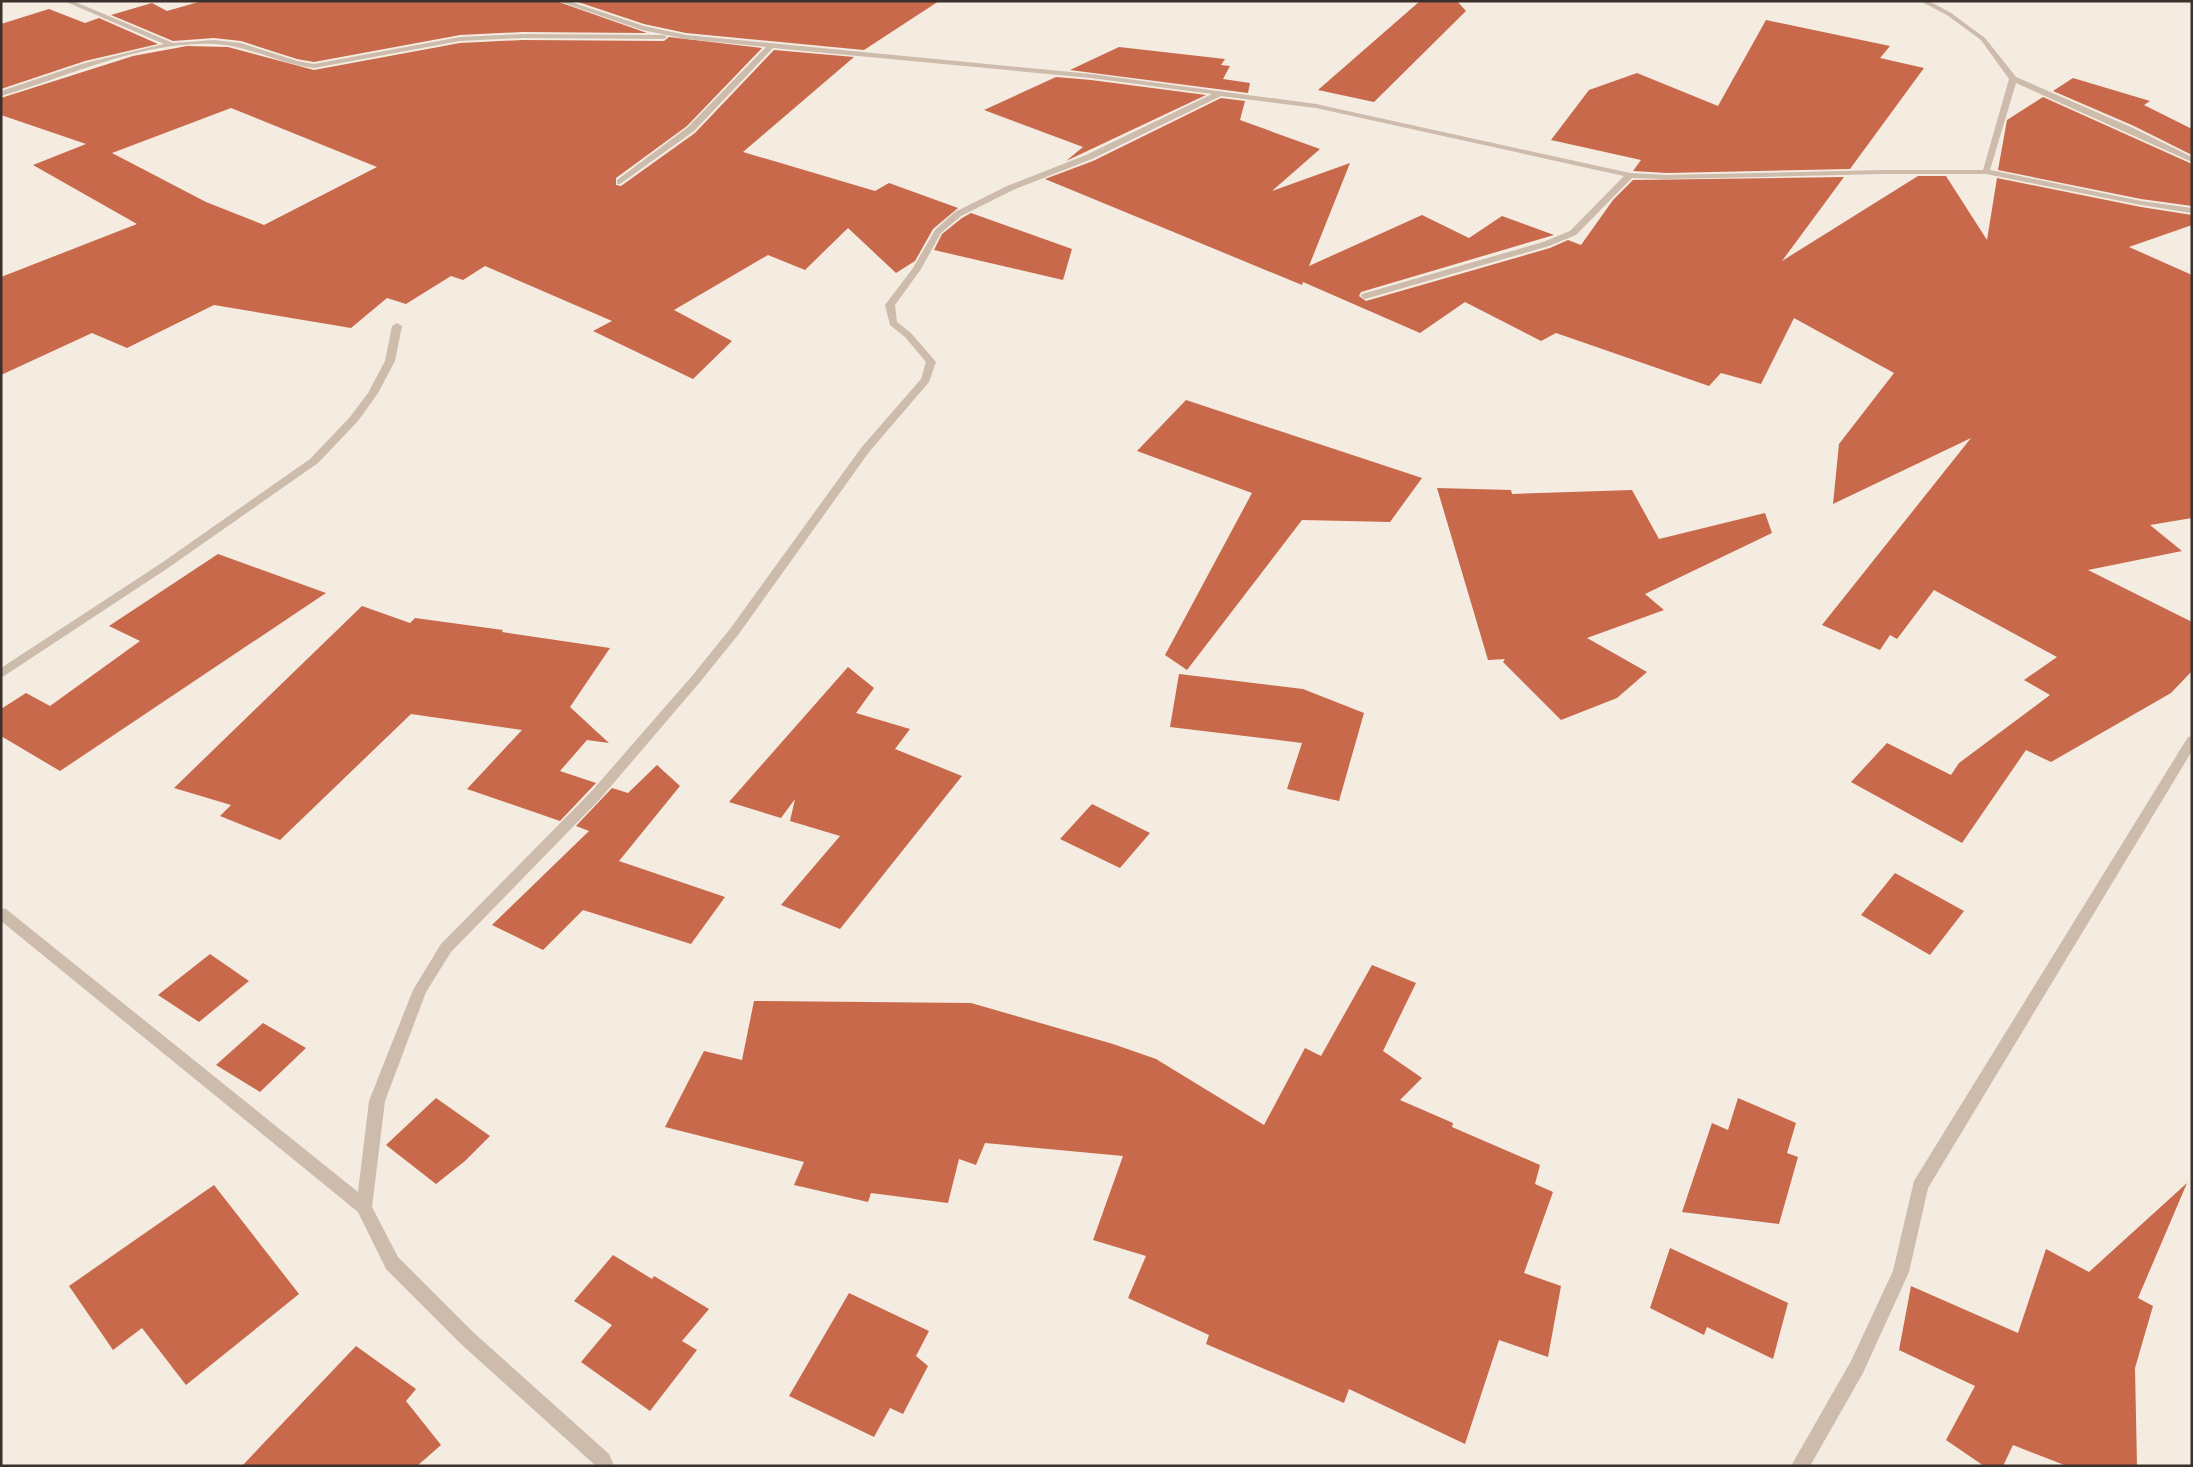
<svg xmlns="http://www.w3.org/2000/svg" width="2193" height="1467" viewBox="0 0 2193 1467" font-family="Manrope,sans-serif">
	<rect width="100%" height="100%" fill="#f4ebe1"/>
	<!-- building -->
	<path fill="#c8694b" fill-rule="evenodd" d="M 202,1 L 556,1 L 647,33 L 523,32 L 460,35 L 314,62 L 297,59 L 241,41 L 214,38 L 173,41 L 111,15 L 152,3 L 167,11 Z
		M 575,1 L 939,1 L 864,50 L 686,33 L 644,24 Z
		M 1420,1 L 1457,1 L 1466,11 L 1374,102 L 1318,90 Z
		M 49,9 L 85,23 L 99,18 L 158,44 L 85,61 L 1,89 L 1,24 Z
		M 1766,20 L 1890,46 L 1880,58 L 1924,68 L 1850,169 L 1667,173 L 1633,171 L 1641,160 L 1551,140 L 1589,90 L 1637,73 L 1718,106 Z
		M 669,37 L 762,48 L 687,126 L 616,178 L 616,185 L 621,186 L 695,133 L 774,50 L 854,57 L 743,152 L 875,191 L 889,183 L 958,208 L 933,229 L 915,261 L 896,273 L 848,228 L 805,270 L 768,255 L 674,310 L 732,341 L 693,379 L 593,331 L 612,321 L 485,266 L 463,280 L 451,276 L 406,304 L 387,298 L 351,328 L 214,305 L 127,348 L 92,333 L 1,375 L 1,277 L 137,224 L 33,165 L 86,144 L 1,115 L 1,98 L 133,56 L 187,46 L 228,47 L 314,70 L 460,43 L 523,40 L 664,41 ZM 231,108 L 377,167 L 264,225 L 206,202 L 112,153 Z
		M 1119,47 L 1225,59 L 1221,65 L 1230,66 L 1223,79 L 1250,83 L 1248,93 L 1070,70 Z
		M 1056,77 L 1091,80 L 1206,95 L 1066,161 L 1083,147 L 984,110 Z
		M 2073,78 L 2150,101 L 2144,105 L 2192,129 L 2192,155 L 2134,126 L 2053,91 Z
		M 2043,97 L 2192,164 L 2192,206 L 2141,199 L 1998,170 L 2007,120 Z
		M 1221,98 L 1245,101 L 1240,120 L 1320,149 L 1272,191 L 1350,163 L 1309,266 L 1422,215 L 1469,238 L 1502,216 L 1554,235 L 1361,292 L 1359,296 L 1366,301 L 1550,248 L 1568,240 L 1581,245 L 1613,200 L 1633,180 L 1844,177 L 1782,261 L 1918,176 L 1946,176 L 1987,240 L 1997,178 L 2141,207 L 2192,215 L 2192,225 L 2129,247 L 2192,275 L 2192,518 L 2150,525 L 2182,551 L 2088,570 L 2192,622 L 2192,671 L 2171,693 L 2051,762 L 2026,750 L 1962,843 L 1851,782 L 1887,743 L 1951,775 L 1959,763 L 2050,695 L 2024,680 L 2057,657 L 1934,590 L 1897,639 L 1890,635 L 1880,650 L 1822,625 L 1971,438 L 1833,504 L 1839,444 L 1894,373 L 1794,318 L 1761,384 L 1721,373 L 1709,386 L 1556,333 L 1541,341 L 1465,302 L 1420,333 L 1303,282 L 1302,285 L 1045,179 L 1093,161 Z
		M 971,213 L 1072,249 L 1063,280 L 934,250 L 942,234 L 962,218 Z
		M 1186,400 L 1422,478 L 1390,522 L 1302,520 L 1187,670 L 1165,655 L 1252,493 L 1137,451 Z
		M 1437,488 L 1511,490 L 1512,494 L 1632,490 L 1659,539 L 1765,513 L 1772,533 L 1645,594 L 1664,610 L 1587,638 L 1647,672 L 1617,698 L 1561,720 L 1503,662 L 1505,659 L 1488,660 Z
		M 218,554 L 326,593 L 60,771 L 1,736 L 1,709 L 26,693 L 50,706 L 140,641 L 109,626 Z
		M 362,606 L 410,623 L 415,618 L 503,630 L 502,632 L 610,648 L 570,707 L 609,743 L 587,740 L 560,771 L 596,783 L 560,821 L 467,789 L 522,730 L 411,714 L 280,840 L 220,816 L 231,805 L 174,788 Z
		M 848,667 L 874,688 L 856,713 L 910,729 L 895,749 L 962,776 L 840,929 L 781,905 L 840,836 L 790,821 L 795,799 L 781,818 L 729,802 Z
		M 1179,674 L 1303,689 L 1364,713 L 1339,801 L 1287,789 L 1302,743 L 1170,727 Z
		M 657,765 L 680,786 L 619,861 L 725,897 L 691,944 L 583,910 L 543,950 L 492,925 L 589,831 L 576,826 L 612,788 L 628,793 Z
		M 1092,804 L 1150,833 L 1120,868 L 1060,839 Z
		M 1895,873 L 1964,911 L 1930,955 L 1861,915 Z
		M 210,954 L 249,981 L 199,1022 L 158,995 Z
		M 1372,965 L 1416,983 L 1383,1051 L 1422,1078 L 1400,1100 L 1453,1123 L 1452,1127 L 1540,1165 L 1535,1184 L 1553,1192 L 1524,1273 L 1561,1286 L 1548,1357 L 1499,1340 L 1465,1444 L 1349,1389 L 1344,1403 L 1206,1344 L 1209,1335 L 1128,1298 L 1146,1256 L 1093,1240 L 1123,1156 L 985,1143 L 976,1165 L 959,1159 L 948,1203 L 871,1193 L 868,1202 L 794,1185 L 804,1162 L 665,1127 L 704,1051 L 742,1060 L 754,1001 L 971,1003 L 1113,1044 L 1156,1059 L 1264,1125 L 1305,1048 L 1321,1056 Z
		M 263,1023 L 306,1048 L 260,1092 L 216,1065 Z
		M 436,1098 L 490,1136 L 465,1161 L 436,1184 L 386,1145 Z
		M 1738,1098 L 1796,1123 L 1787,1153 L 1798,1157 L 1779,1224 L 1682,1212 L 1712,1123 L 1728,1130 Z
		M 2187,1183 L 2138,1298 L 2153,1306 L 2135,1368 L 2137,1466 L 2067,1466 L 2013,1445 L 2003,1466 L 1984,1466 L 1946,1440 L 1975,1386 L 1899,1350 L 1911,1286 L 2018,1333 L 2046,1249 L 2089,1272 Z
		M 214,1185 L 299,1294 L 186,1385 L 142,1328 L 113,1350 L 69,1286 Z
		M 1670,1248 L 1788,1303 L 1773,1359 L 1707,1327 L 1704,1335 L 1650,1308 Z
		M 613,1255 L 652,1279 L 654,1276 L 709,1309 L 682,1341 L 697,1350 L 650,1411 L 581,1362 L 612,1325 L 574,1301 Z
		M 849,1293 L 929,1331 L 916,1356 L 928,1366 L 903,1414 L 890,1408 L 874,1437 L 789,1396 Z
		M 356,1346 L 416,1389 L 406,1401 L 441,1445 L 417,1466 L 242,1466 Z"/>
	<g fill="none" stroke-linecap="round" stroke-linejoin="round">
		<!-- minor -->
		<path fill="#cdbbac" fill-rule="evenodd" d="M 64,1 L 73,1 L 173,43 L 214,40 L 241,43 L 297,61 L 314,64 L 460,37 L 523,34 L 664,35 L 667,37 L 664,39 L 523,38 L 460,41 L 314,68 C 280,64 250,46 215,44 C 140,41 71,76 1,96 L 1,91 L 85,63 L 164,44 Z
			M 558,1 L 568,1 L 644,26 L 686,35 L 1091,74 L 1316,104 L 1630,173 L 1667,175 L 1883,170 L 1983,170 L 2009,79 L 1981,40 L 1947,15 L 1920,1 L 1929,1 L 1951,13 L 1985,38 L 2016,77 L 2133,128 L 2192,157 L 2192,162 L 2016,83 L 1990,170 L 2141,201 L 2192,208 L 2192,213 L 2141,205 L 1986,174 L 1883,174 L 1667,179 L 1632,178 L 1576,235 L 1549,246 L 1365,299 L 1361,296 L 1362,294 L 1543,242 L 1570,231 L 1624,176 L 1316,108 L 1221,96 L 1092,159 L 1013,190 L 961,216 L 941,233 L 921,269 L 895,305 L 897,322 L 911,333 L 936,362 L 929,382 L 869,452 L 738,635 L 700,682 L 600,799 L 451,952 L 426,992 L 385,1101 L 372,1207 L 398,1257 L 473,1332 L 609,1454 L 614,1466 L 596,1466 L 461,1344 L 386,1269 L 358,1212 L 1,921 L 1,908 L 6,909 L 358,1192 L 369,1101 L 413,990 L 441,944 L 590,793 L 692,676 L 730,629 L 861,448 L 921,379 L 926,362 L 905,337 L 890,325 L 885,305 L 913,268 L 935,230 L 955,212 L 1007,186 L 1086,155 L 1212,94 L 1091,78 L 773,48 L 694,131 L 620,184 L 617,184 L 617,180 L 688,127 L 766,47 L 686,39 L 642,30 Z
			M 397,323 L 402,326 L 395,361 L 378,393 L 358,421 L 318,463 L 168,568 L 1,678 L 1,668 L 160,564 L 310,459 L 350,417 L 368,393 L 385,361 L 392,326 Z
			M 2192,736 L 2192,751 L 1928,1188 L 1909,1272 L 1863,1373 L 1810,1466 L 1791,1466 L 1851,1361 L 1893,1271 L 1914,1181 L 2188,737 Z"/>
	</g>
	<!-- border -->
	<rect width="2193" height="1467" fill="none" stroke="#3b302b" stroke-width="5"/>
</svg>
